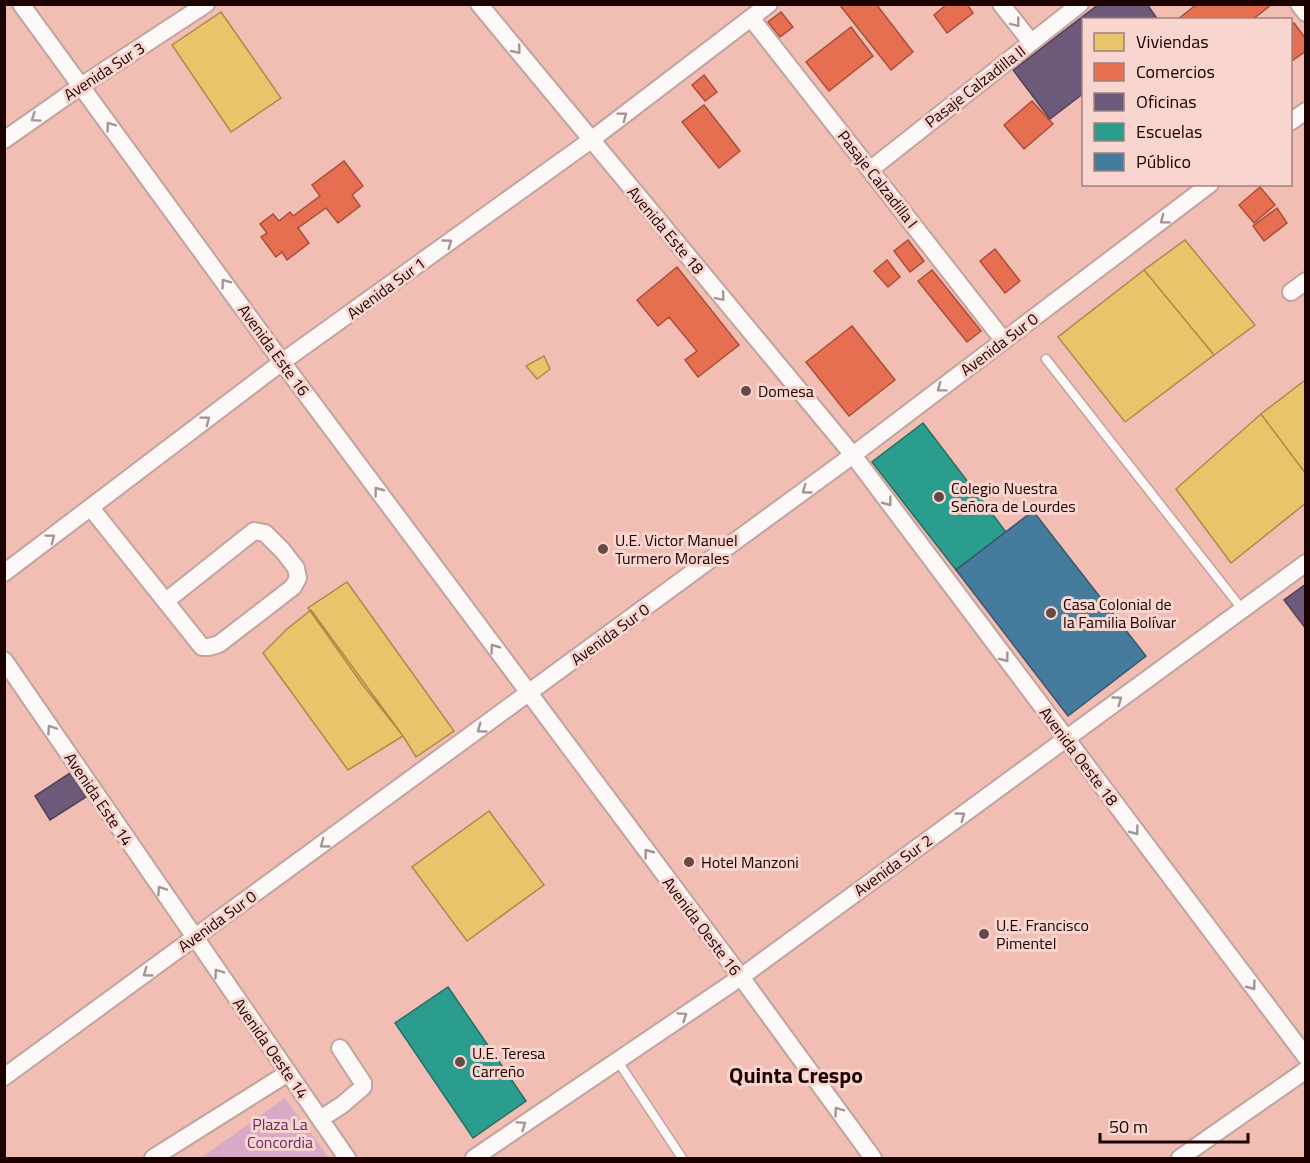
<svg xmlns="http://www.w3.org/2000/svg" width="1310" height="1163" viewBox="0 0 1310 1163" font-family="'Titillium Web',sans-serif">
	<rect width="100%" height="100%" fill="#e9cdc7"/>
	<!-- built -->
	<path fill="#f2bdb3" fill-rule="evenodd" d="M 5,5 L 1305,5 L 1305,1158 L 5,1158 ZM 1084,20 L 1290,20 L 1290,184 L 1084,184 Z"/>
	<!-- green -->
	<path fill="#d8aac5" d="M 285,1098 L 329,1158 L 201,1158 Z"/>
	<!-- homes -->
	<path fill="#e9c46a" stroke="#ac8a4a" stroke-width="1.5" d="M 221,12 L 281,98 L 231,132 L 172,45 Z
		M 1185,240 L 1255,325 L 1214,355 L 1144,270 Z
		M 1144,270 L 1214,355 L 1125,422 L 1058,337 Z
		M 544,356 L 550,369 L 537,379 L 526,366 Z
		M 1304,381 L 1306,383 L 1306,474 L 1261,414 Z
		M 1261,414 L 1306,474 L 1306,503 L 1231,563 L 1176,489 Z
		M 347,582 L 454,731 L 416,757 L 403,736 L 362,684 L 308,608 Z
		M 311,610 L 403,736 L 348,770 L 263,653 L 287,629 Z
		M 489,811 L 544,885 L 467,941 L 412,867 Z"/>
	<!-- shops -->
	<path fill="#e76f51" stroke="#aa4e39" stroke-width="1.5" d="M 839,4 L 876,4 L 913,52 L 891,70 Z
		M 947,4 L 967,4 L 973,13 L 947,33 L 934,15 Z
		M 1197,4 L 1272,4 L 1252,20 L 1177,20 Z
		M 781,12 L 793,27 L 780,37 L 768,22 Z
		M 1294,23 L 1306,39 L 1306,51 L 1290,62 L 1290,26 Z
		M 851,27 L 873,56 L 829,91 L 806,62 Z
		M 704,75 L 717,92 L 705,101 L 692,85 Z
		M 1032,101 L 1053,124 L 1024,149 L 1004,125 Z
		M 704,105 L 740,151 L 719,168 L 682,122 Z
		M 344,161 L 363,186 L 352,195 L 360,206 L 338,223 L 326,208 L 298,228 L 309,243 L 287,260 L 282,252 L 276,257 L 261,237 L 267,233 L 260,224 L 273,214 L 279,221 L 290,212 L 293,216 L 320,196 L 312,185 Z
		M 1260,187 L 1275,205 L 1254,223 L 1239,205 Z
		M 1277,208 L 1287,223 L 1264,241 L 1253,226 Z
		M 908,240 L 924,261 L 910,272 L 894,251 Z
		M 995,249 L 1020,281 L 1005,293 L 980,261 Z
		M 887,260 L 900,277 L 888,287 L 874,271 Z
		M 677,267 L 739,345 L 698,377 L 685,360 L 697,351 L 669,317 L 658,326 L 637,300 Z
		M 932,270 L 981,331 L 967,342 L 918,281 Z
		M 852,326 L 895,380 L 849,416 L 806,362 Z"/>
	<!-- offices -->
	<path fill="#6d597a" stroke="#553f56" stroke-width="1.5" d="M 1099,4 L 1147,4 L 1158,20 L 1084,20 L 1084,93 L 1050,119 L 1013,70 Z
		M 1306,584 L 1306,629 L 1284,600 Z
		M 70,773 L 86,797 L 50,820 L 35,796 Z"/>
	<!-- schools -->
	<path fill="#2a9d8f" stroke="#266e64" stroke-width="1.5" d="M 923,423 L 1006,532 L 956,570 L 872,462 Z
		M 448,987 L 526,1101 L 473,1138 L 395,1023 Z"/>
	<!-- public -->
	<path fill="#457b9d" stroke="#39576e" stroke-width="1.5" d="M 1033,511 L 1146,656 L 1068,716 L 956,570 Z"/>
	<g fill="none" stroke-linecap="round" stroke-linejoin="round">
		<defs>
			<path id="service" d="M 1046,359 L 1242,609
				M 617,1060 L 682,1158"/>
			<path id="minor" d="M 21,4 L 282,362 L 741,977 L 873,1158
				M 479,4 L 853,455 L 1306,1057
				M 1001,4 L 1031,42
				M 1299,4 L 1306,13
				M 751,18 L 1004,341
				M 1290,122 L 1306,111
				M 4,140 L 81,86 L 206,4
				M 871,169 L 1080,4
				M 1291,292 L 1306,281
				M 91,508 L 202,647 L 209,647 L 219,644 L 293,587 L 298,578 L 296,568 L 283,551 L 265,533 L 254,531 L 166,601
				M 4,573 L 282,362 L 591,140 L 769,4
				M 4,660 L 347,1158
				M 4,1077 L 853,455 L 1210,184
				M 320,1119 L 342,1105 L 363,1087 L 363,1083 L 340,1048
				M 153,1158 L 288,1073
				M 474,1158 L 741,977 L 1306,563
				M 1180,1158 L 1306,1070"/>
		</defs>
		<!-- service casing -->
		<use href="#service" stroke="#bfa49f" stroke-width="11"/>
		<!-- minor casing -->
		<use href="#minor" stroke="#bfa49f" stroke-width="20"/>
		<!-- service -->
		<use href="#service" stroke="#fcf8f7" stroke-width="8"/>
		<!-- minor -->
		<use href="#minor" stroke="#fcf8f7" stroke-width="16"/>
	</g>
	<!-- one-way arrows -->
	<defs><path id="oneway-chevron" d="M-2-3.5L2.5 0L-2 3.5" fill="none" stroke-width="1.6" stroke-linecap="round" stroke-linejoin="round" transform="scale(1.5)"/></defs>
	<g stroke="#a29695">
		<use href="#oneway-chevron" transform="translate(1016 23) rotate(52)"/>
		<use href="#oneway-chevron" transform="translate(517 50) rotate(51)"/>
		<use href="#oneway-chevron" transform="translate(623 116) rotate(-37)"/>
		<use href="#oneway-chevron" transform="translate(35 118) rotate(145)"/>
		<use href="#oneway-chevron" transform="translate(110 126) rotate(-126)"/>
		<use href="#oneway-chevron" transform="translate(1164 220) rotate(143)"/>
		<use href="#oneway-chevron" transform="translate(448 243) rotate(-36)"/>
		<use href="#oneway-chevron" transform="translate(225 283) rotate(-126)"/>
		<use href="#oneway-chevron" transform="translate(721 297) rotate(50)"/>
		<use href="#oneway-chevron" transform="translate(941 388) rotate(143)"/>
		<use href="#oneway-chevron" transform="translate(206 420) rotate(-37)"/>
		<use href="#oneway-chevron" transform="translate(806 490) rotate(144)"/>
		<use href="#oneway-chevron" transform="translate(378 491) rotate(-127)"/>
		<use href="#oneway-chevron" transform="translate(888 502) rotate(53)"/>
		<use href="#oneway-chevron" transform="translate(51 538) rotate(-37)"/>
		<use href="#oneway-chevron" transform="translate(494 648) rotate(-127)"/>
		<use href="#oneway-chevron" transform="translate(1005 658) rotate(53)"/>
		<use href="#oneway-chevron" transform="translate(1118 700) rotate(-36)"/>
		<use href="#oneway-chevron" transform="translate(51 729) rotate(-124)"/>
		<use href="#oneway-chevron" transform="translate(481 729) rotate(144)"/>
		<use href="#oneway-chevron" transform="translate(961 816) rotate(-36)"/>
		<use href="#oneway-chevron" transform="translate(1135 831) rotate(53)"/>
		<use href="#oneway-chevron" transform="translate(324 844) rotate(144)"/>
		<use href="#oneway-chevron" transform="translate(648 853) rotate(-127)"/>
		<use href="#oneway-chevron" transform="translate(161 890) rotate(-124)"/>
		<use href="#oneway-chevron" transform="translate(147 973) rotate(144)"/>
		<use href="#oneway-chevron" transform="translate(218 973) rotate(-125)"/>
		<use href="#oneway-chevron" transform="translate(1252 986) rotate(53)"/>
		<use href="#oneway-chevron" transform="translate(683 1016) rotate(-34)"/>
		<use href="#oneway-chevron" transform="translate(838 1111) rotate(-126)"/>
		<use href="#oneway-chevron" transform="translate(522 1125) rotate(-34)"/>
	</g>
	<!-- markers -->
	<g fill="#644946" stroke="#f8d5ce" stroke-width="2">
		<circle cx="746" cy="391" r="6"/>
		<circle cx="939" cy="497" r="6"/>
		<circle cx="603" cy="549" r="6"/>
		<circle cx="1051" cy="613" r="6"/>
		<circle cx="689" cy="862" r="6"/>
		<circle cx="984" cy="934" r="6"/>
		<circle cx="460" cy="1062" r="6"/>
	</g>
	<g text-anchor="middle" stroke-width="6" stroke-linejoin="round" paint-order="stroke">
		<!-- street labels -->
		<g font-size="16" fill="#1c0201" stroke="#f8d5ce">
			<text transform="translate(104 71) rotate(-33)" y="6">Avenida Sur 3</text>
			<text transform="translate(975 86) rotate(-38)" y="6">Pasaje Calzadilla II</text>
			<text transform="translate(878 179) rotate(52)" y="6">Pasaje Calzadilla I</text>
			<text transform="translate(666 230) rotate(50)" y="6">Avenida Este 18</text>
			<text transform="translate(386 288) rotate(-36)" y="6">Avenida Sur 1</text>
			<text transform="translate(999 344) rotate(-37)" y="6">Avenida Sur 0</text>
			<text transform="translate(274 350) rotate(54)" y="6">Avenida Este 16</text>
			<text transform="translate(610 634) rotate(-36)" y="6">Avenida Sur 0</text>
			<text transform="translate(1079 756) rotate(53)" y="6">Avenida Oeste 18</text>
			<text transform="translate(99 799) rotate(56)" y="6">Avenida Este 14</text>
			<text transform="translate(893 865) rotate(-36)" y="6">Avenida Sur 2</text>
			<text transform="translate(217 921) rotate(-36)" y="6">Avenida Sur 0</text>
			<text transform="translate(702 926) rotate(53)" y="6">Avenida Oeste 16</text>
			<text transform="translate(271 1048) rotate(55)" y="6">Avenida Oeste 14</text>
		</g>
		<!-- poi labels -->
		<g font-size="16" fill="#1c0201" stroke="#f8d5ce" text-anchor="start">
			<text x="758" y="397">Domesa</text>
			<text x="951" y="494">Colegio Nuestra<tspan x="951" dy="18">Señora de Lourdes</tspan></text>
			<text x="615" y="546">U.E. Victor Manuel<tspan x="615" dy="18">Turmero Morales</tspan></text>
			<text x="1063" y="610">Casa Colonial de<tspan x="1063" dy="18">la Familia Bolívar</tspan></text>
			<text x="701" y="868">Hotel Manzoni</text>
			<text x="996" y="931">U.E. Francisco<tspan x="996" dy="18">Pimentel</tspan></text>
			<text x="472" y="1059">U.E. Teresa<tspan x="472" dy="18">Carreño</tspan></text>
		</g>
		<!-- park labels -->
		<g font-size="16" fill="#6e2769" stroke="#f8d5ce">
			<text x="280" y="1130">Plaza La<tspan x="280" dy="18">Concordia</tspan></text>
		</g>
		<!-- district labels -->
		<g font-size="22" font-weight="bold" fill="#1c0201" stroke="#f8d5ce">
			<text x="796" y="1083">Quinta Crespo</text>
		</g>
	</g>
	<!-- border -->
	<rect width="1310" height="1163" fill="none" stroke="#1c0201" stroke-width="12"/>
	<!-- legend -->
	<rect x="1082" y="18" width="210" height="168" fill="#f8d5ce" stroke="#a0817c" stroke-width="1.5"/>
	<rect x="1094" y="33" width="30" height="18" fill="#e9c46a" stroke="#a0817c" stroke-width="1.5"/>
	<text x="1136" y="48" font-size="18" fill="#1c0201">Viviendas</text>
	<rect x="1094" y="63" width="30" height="18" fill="#e76f51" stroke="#a0817c" stroke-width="1.5"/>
	<text x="1136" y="78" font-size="18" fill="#1c0201">Comercios</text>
	<rect x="1094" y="93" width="30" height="18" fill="#6d597a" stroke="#a0817c" stroke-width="1.5"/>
	<text x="1136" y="108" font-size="18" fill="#1c0201">Oficinas</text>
	<rect x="1094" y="123" width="30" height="18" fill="#2a9d8f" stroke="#a0817c" stroke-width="1.5"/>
	<text x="1136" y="138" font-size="18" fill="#1c0201">Escuelas</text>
	<rect x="1094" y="153" width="30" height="18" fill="#457b9d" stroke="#a0817c" stroke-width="1.5"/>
	<text x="1136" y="168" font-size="18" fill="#1c0201">Público</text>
	<!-- scale -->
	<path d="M1100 1133v9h148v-9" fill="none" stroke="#1c0201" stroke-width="3"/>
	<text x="1109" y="1133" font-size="18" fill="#1c0201" stroke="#f8d5ce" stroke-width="4.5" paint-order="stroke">50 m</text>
</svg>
